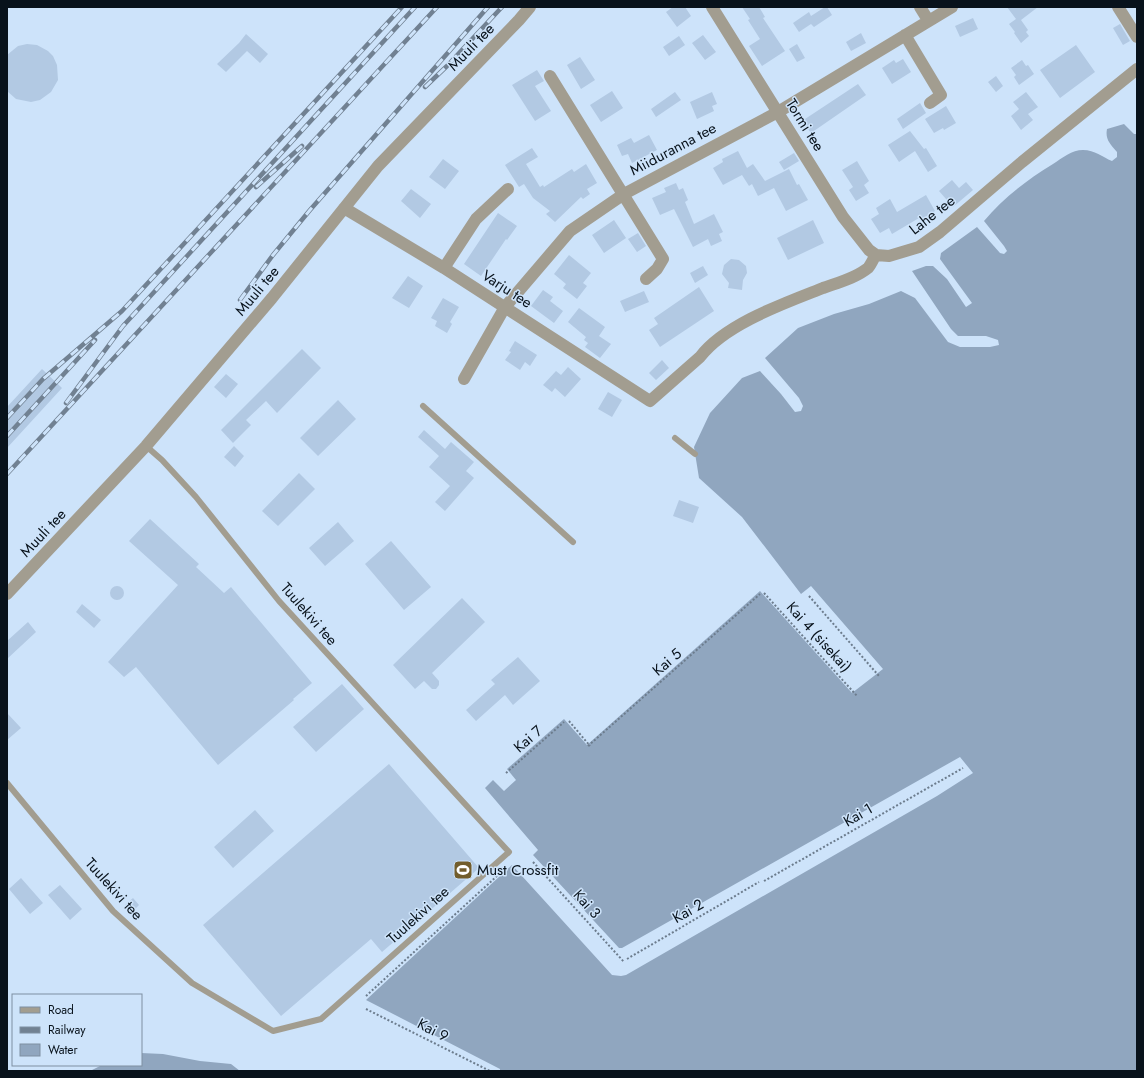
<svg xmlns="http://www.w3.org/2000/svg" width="1144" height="1078" viewBox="0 0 1144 1078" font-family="Jost,sans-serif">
	<rect width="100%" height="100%" fill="#cde3fa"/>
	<!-- water -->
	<path fill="#90a6bf" d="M 1124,124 L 1134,134 L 1137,134 L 1137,1071 L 500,1071 L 500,1069 L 366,1000 L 512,865 L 612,975 L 621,976 L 626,975 L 937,796 L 973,773 L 960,757 L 622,948 L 619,948 L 533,855 L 538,850 L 485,788 L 493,780 L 504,791 L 516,780 L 507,769 L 564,719 L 587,745 L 760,591 L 852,693 L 883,669 L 811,586 L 801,594 L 742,517 L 699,478 L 694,447 L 710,413 L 742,378 L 760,371 L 781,394 L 795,412 L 801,411 L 803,406 L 799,398 L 765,358 L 798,328 L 834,314 L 869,304 L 901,291 L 915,298 L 948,342 L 960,347 L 990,347 L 999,345 L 998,340 L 986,336 L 958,336 L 951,329 L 912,271 L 926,266 L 933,266 L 947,279 L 966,307 L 972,303 L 940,259 L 941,253 L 977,227 L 1000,253 L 1004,254 L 1007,251 L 1004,246 L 984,221 C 1003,198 1027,180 1053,164 C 1062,158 1072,150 1083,150 C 1095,150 1102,157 1112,161 L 1117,157 L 1117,152 C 1110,144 1105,139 1107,129 Z
		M 141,1053 L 163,1054 L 200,1061 L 231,1064 L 240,1071 L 90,1071 L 102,1065 L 141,1065 Z"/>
	<!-- building -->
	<path fill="#b2c9e3" d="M 673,7 L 685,7 L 691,16 L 677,27 L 666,12 Z
		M 742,7 L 759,7 L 765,17 L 763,18 L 785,51 L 762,66 L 749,46 L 760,39 L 748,20 L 750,19 Z
		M 825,7 L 827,7 L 832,15 L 814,27 L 811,24 L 799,32 L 793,23 L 809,12 L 811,16 Z
		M 1007,7 L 1038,7 L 1021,20 L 1028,30 L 1026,32 L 1029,36 L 1021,43 L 1014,33 L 1015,32 L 1009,24 L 1016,19 Z
		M 973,18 L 978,29 L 960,37 L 955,26 Z
		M 1120,24 L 1130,41 L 1123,45 L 1113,28 Z
		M 861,33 L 866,43 L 851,51 L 846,42 Z
		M 246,34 L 268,54 L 260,63 L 247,51 L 226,72 L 217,64 L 239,43 Z
		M 703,35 L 716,52 L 705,60 L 692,43 Z
		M 679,36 L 685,45 L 669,56 L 663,47 Z
		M 27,44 L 37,45 L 48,51 L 53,56 L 57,65 L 58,80 L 51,92 L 40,100 L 31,102 L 16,99 L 7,91 L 7,55 L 18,46 Z
		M 797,44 L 805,58 L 797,62 L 789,49 Z
		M 1076,45 L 1095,72 L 1060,98 L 1040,70 Z
		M 580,57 L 595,80 L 581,89 L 567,65 Z
		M 903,59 L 911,72 L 892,84 L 882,68 L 894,60 L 896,63 Z
		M 1022,60 L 1026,66 L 1028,65 L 1034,74 L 1019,85 L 1014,77 L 1016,75 L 1011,68 Z
		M 537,70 L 544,81 L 535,86 L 551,111 L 535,121 L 512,85 Z
		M 996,76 L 1003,86 L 996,92 L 988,82 Z
		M 858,84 L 866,95 L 811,133 L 802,121 Z
		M 612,91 L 623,108 L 601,122 L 590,105 Z
		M 675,92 L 681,100 L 656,117 L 651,109 Z
		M 712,92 L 717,104 L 712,106 L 714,111 L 697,119 L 690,102 Z
		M 1026,92 L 1038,107 L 1028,114 L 1033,120 L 1021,130 L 1011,116 L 1019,109 L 1013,102 Z
		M 920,103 L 926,113 L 903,129 L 897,119 Z
		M 946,106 L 956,123 L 944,130 L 943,128 L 934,133 L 925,119 Z
		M 910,131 L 924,149 L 926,148 L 937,166 L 928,172 L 915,151 L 899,162 L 888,145 Z
		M 649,135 L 657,150 L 632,163 L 628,154 L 622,156 L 617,145 L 631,138 L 634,143 Z
		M 532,148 L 538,157 L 526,164 L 540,187 L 543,185 L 544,187 L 572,169 L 574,172 L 586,164 L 597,183 L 587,189 L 590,194 L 583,199 L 581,197 L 555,222 L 546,214 L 550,211 L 533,198 L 524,184 L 519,187 L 505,165 Z
		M 738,151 L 747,168 L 753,164 L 765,181 L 789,169 L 797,185 L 799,184 L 808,200 L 786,211 L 774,188 L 758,196 L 752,184 L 749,186 L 742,175 L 723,185 L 713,168 L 723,162 L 722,159 Z
		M 794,153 L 799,161 L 784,170 L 779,162 Z
		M 443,159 L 459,171 L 445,189 L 429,177 Z
		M 857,161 L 869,181 L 864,185 L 869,193 L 856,201 L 849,190 L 853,187 L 842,170 Z
		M 952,180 L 959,188 L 966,182 L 973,190 L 953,207 L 939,191 Z
		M 676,183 L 679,190 L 683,188 L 688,200 L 685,202 L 694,224 L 714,214 L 723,232 L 719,234 L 722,241 L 711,246 L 708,239 L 693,247 L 674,209 L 660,215 L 652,198 L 666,192 L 664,188 Z
		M 411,189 L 431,204 L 420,218 L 401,201 Z
		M 926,195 L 935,211 L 920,220 L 919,218 L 892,234 L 889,228 L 880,233 L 871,219 L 879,214 L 876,208 L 890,199 L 897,212 Z
		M 498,213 L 517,226 L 507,240 L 506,239 L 481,276 L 464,264 Z
		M 614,220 L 626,238 L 604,253 L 592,235 Z
		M 813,220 L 824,243 L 788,260 L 777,238 Z
		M 638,233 L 646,246 L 637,252 L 628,239 Z
		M 569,255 L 591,273 L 583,283 L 587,286 L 577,299 L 563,288 L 566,284 L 554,274 Z
		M 731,259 L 739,260 L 746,266 L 747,273 L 743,280 L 742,290 L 728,288 L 729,283 L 722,274 L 724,265 Z
		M 703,266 L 708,275 L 695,283 L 690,273 Z
		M 408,276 L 423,286 L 409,308 L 392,298 Z
		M 699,287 L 714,311 L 660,347 L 649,330 L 658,324 L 654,318 Z
		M 543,290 L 553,297 L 550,301 L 563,311 L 554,323 L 531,306 Z
		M 644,291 L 649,302 L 625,312 L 620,301 Z
		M 443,298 L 459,307 L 450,322 L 452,324 L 447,333 L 435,326 L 437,321 L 431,318 Z
		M 579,308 L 605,327 L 599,336 L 611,344 L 600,358 L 585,347 L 588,343 L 584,340 L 586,337 L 568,322 Z
		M 515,341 L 537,355 L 530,366 L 525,362 L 520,370 L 505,360 L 511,352 L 509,351 Z
		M 302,349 L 321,368 L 277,413 L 266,401 L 246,420 L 251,425 L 233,443 L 221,430 Z
		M 662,360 L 669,368 L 656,380 L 649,373 Z
		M 568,367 L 581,379 L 565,397 L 555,388 L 552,392 L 543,385 L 556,371 L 561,375 Z
		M 42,369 L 62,388 L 7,448 L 7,407 Z
		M 226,374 L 238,384 L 226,398 L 214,387 Z
		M 608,392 L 622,400 L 612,417 L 598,409 Z
		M 338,400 L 356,419 L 318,456 L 300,438 Z
		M 424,430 L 445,449 L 451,442 L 474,462 L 466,471 L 474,478 L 445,511 L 435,502 L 450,486 L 429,467 L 439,456 L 418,437 Z
		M 234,446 L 244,456 L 235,467 L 224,457 Z
		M 299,473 L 315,489 L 278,526 L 262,511 Z
		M 679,500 L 699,507 L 693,523 L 673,516 Z
		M 150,519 L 199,564 L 196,567 L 224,593 L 231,587 L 312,683 L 293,699 L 294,700 L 218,765 L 136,667 L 124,677 L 108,662 L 178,585 L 129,541 Z
		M 338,522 L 354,541 L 325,566 L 309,548 Z
		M 391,541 L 431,587 L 404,610 L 365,564 Z
		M110 593a7 7 0 1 1 14 0a7 7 0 1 1-14 0Z
		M 462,598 L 485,622 L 432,673 L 439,681 L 439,685 L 436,689 L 432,689 L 424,681 L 415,689 L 393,665 Z
		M 82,604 L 101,620 L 94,628 L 76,612 Z
		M 28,622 L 36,632 L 7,659 L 7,641 Z
		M 518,657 L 540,681 L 513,705 L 505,695 L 476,721 L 466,710 L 495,684 L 491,680 Z
		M 342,684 L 364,709 L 316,752 L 293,727 Z
		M 7,713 L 21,728 L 7,740 Z
		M 389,764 L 479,868 L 382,952 L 371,939 L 281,1016 L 203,925 Z
		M 255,810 L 274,831 L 233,868 L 214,847 Z
		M 21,878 L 43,903 L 30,914 L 9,889 Z
		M 60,885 L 82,909 L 70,920 L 48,895 Z
		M 133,898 L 139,905 L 132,912 L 125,905 Z"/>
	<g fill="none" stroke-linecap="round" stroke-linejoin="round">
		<!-- path -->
		<path stroke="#6c7c8d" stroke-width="2" stroke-dasharray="2 2" stroke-linecap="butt" d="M 764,593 L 857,696
			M 809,596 L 879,676
			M 569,721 L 590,746
			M 588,746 L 760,594
			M 506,773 L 564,722
			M 533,862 L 624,962
			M 764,881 L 963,768
			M 627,959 L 759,882
			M 366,996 L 497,876
			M 366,1009 L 490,1071"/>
		<!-- lane -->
		<path stroke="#a29d90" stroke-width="6" d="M 423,406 L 573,542
			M 675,438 L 695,454
			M 7,783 L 113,911 L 192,983 L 273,1031 L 321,1019 L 509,852 L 279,601 L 196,497 L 162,460 L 146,446"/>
		<!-- street -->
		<path stroke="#a29d90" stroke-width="12" d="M 712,7 L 843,217 L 869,250 L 876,255
			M 920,7 L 928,20
			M 1118,7 L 1137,37
			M 905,35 L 941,95 L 930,103
			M 550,76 L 663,259 L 657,269 L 646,279
			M 344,208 L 444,268 L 650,401 L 700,357 C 725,324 785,303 823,288 C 837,283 856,278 868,268 C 871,265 873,259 876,255 L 889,256 L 919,247 L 940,232 L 1022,162 L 1137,69
			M 444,268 L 476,219 L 508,189
			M 464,379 L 505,307 L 570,231 L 624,194 L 778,112 L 952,7
			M 7,594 L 146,446 L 272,298 L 378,166 L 519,20 L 530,7"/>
		<defs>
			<path id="rail" d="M 425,87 L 447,66 L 502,7
				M 256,187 L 302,146
				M 240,300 L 273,255 L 310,210 L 488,7
				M 66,403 L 123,326 L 415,7
				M 7,418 L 43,379 L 122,311 L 402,7
				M 7,436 L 95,340
				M 7,474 L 437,7"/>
		</defs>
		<!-- rail casing -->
		<use href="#rail" stroke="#718192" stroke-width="4.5"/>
		<!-- rail -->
		<use href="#rail" stroke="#cde3fa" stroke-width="3" stroke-dasharray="9" stroke-linecap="butt"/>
	</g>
	<!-- icons -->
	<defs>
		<symbol id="stadium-square" viewBox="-11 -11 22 22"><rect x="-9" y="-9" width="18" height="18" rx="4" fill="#725d2c" stroke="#cde3fa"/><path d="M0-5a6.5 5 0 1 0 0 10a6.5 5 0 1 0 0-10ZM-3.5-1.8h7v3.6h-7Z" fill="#fff"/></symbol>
	</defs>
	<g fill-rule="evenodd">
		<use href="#stadium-square" x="452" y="859" width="22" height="22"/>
	</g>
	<g text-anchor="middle" stroke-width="3" stroke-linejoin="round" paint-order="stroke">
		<!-- street labels -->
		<g font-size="15" fill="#08121b" stroke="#cde3fa">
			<text transform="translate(471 47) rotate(-46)" y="5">Muuli tee</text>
			<text transform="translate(805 125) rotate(58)" y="5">Tormi tee</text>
			<text transform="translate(673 149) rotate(-28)" y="5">Miiduranna tee</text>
			<text transform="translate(932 215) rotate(-38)" y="5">Lahe tee</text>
			<text transform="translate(507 289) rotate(33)" y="5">Varju tee</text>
			<text transform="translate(257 291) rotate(-50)" y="5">Muuli tee</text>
			<text transform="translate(43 533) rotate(-47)" y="5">Muuli tee</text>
			<text transform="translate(309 614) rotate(49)" y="5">Tuulekivi tee</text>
			<text transform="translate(819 637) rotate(48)" y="5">Kai 4 (sisekai)</text>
			<text transform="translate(667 662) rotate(-41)" y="5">Kai 5</text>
			<text transform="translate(528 739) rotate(-41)" y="5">Kai 7</text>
			<text transform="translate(858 815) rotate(-30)" y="5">Kai 1</text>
			<text transform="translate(114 889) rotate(48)" y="5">Tuulekivi tee</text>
			<text transform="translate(587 904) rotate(48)" y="5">Kai 3</text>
			<text transform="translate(688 911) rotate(-30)" y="5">Kai 2</text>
			<text transform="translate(418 915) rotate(-42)" y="5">Tuulekivi tee</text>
			<text transform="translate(433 1030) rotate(27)" y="5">Kai 9</text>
		</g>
		<!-- poi labels -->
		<g font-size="15" fill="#08121b" stroke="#cde3fa" text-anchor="start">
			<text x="477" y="875">Must Crossfit</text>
		</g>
	</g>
	<!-- border -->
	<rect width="1144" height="1078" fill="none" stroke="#08121b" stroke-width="16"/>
	<!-- legend -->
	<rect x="12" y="994" width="130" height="72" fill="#cde3fa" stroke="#7e8fa1"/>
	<rect x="20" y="1007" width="20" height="6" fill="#a29d90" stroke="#7e8fa1"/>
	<text x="48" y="1014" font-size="12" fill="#08121b">Road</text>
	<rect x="20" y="1027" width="20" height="6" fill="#718192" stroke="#7e8fa1"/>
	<text x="48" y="1034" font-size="12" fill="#08121b">Railway</text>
	<rect x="20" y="1044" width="20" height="12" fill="#90a6bf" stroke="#7e8fa1"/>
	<text x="48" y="1054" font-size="12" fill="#08121b">Water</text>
</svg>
